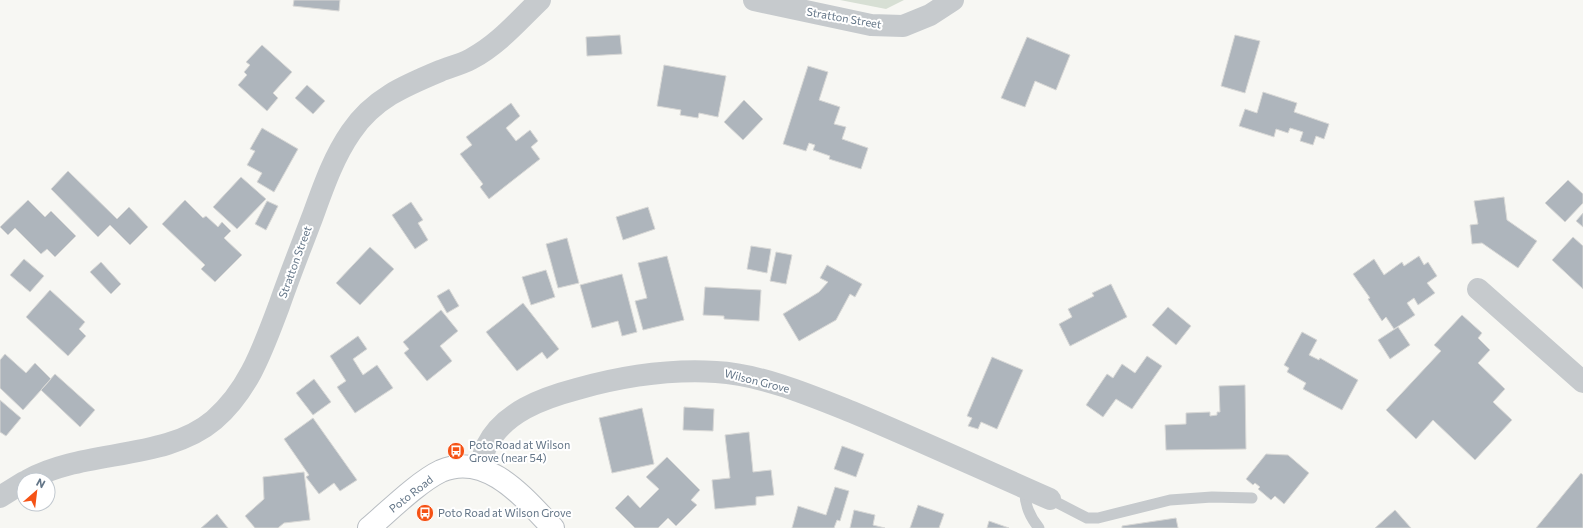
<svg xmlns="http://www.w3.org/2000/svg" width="1583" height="528" viewBox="0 0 1583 528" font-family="Commissioner,sans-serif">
	<rect width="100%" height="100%" fill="#f7f7f3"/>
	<!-- green -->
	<path fill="#d7dfd4" d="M 840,0 L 904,0 L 886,9 Z"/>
	<!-- building -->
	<path fill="#aeb5bc" stroke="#d8d8d6" d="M 294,0 L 340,0 L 339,11 L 293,6 Z
		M 620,35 L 622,54 L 587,56 L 586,37 Z
		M 1235,35 L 1260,41 L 1245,93 L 1221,86 Z
		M 1027,37 L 1070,55 L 1056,90 L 1035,81 L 1025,107 L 1001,98 Z
		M 262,45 L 292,72 L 273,93 L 278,98 L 267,111 L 238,85 L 247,75 L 244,72 L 250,65 L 246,62 Z
		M 664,65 L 726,76 L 718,117 L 699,113 L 698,118 L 680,115 L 681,110 L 657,106 Z
		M 808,66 L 828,72 L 819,100 L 840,107 L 834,124 L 846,127 L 842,139 L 868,148 L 861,169 L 829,159 L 830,156 L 813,150 L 815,145 L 809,143 L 806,151 L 783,144 Z
		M 307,85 L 325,101 L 313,114 L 295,98 Z
		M 1263,92 L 1297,103 L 1294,112 L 1329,124 L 1324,139 L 1316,136 L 1313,145 L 1300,141 L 1303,132 L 1290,128 L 1288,133 L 1276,129 L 1274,137 L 1239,126 L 1245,109 L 1257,113 Z
		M 744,100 L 763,119 L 743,140 L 724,122 Z
		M 511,103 L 520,116 L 506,128 L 516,141 L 530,130 L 538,141 L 531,147 L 540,159 L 489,199 L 480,187 L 483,184 L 460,154 L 472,145 L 466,137 Z
		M 262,128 L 298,149 L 274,192 L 257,182 L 262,173 L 247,165 L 255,151 L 250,149 Z
		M 68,171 L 117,219 L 129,207 L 148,227 L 130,245 L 110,225 L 98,237 L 51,189 Z
		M 241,177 L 266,199 L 237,229 L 213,207 Z
		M 1568,180 L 1583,194 L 1583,203 L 1565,222 L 1545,203 Z
		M 1504,197 L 1507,220 L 1537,241 L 1518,268 L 1482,243 L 1472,244 L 1470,225 L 1478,224 L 1474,201 Z
		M 28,200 L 45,217 L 51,211 L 76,236 L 55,257 L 47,249 L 41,254 L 15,228 L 8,235 L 0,227 Z
		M 185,200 L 203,218 L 206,216 L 218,227 L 222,222 L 231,231 L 224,238 L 242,255 L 215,282 L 201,269 L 205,265 L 162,224 Z
		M 267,201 L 278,206 L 266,230 L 255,224 Z
		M 411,202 L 423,220 L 418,223 L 428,240 L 415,249 L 392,215 Z
		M 648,207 L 655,229 L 623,240 L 616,217 Z
		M 1583,213 L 1583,227 L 1576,221 Z
		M 1573,237 L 1583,246 L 1583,289 L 1552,260 Z
		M 567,238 L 579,283 L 558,288 L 546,244 Z
		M 751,246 L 771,249 L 767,273 L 747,269 Z
		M 370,247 L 394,269 L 360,305 L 336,283 Z
		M 776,252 L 792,255 L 786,284 L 770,281 Z
		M 667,256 L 684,320 L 643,330 L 635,301 L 647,298 L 638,263 Z
		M 1419,256 L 1424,265 L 1428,262 L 1437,276 L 1427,283 L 1435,293 L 1418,305 L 1414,298 L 1407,303 L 1415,315 L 1394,329 L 1386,317 L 1382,321 L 1368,299 L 1370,298 L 1353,274 L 1374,259 L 1384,275 L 1402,262 L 1404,266 Z
		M 24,259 L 44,276 L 30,292 L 10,275 Z
		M 101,262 L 121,284 L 111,294 L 90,272 Z
		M 827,265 L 862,284 L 855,297 L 850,294 L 836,320 L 799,341 L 783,314 L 819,292 L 828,282 L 820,278 Z
		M 546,270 L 555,297 L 531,305 L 522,277 Z
		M 622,274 L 637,332 L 622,336 L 618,321 L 592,328 L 580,285 Z
		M 1111,284 L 1127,317 L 1070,346 L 1059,324 L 1072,317 L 1068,309 L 1094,296 L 1092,293 Z
		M 705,287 L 761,290 L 759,321 L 724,319 L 724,316 L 703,315 Z
		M 449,289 L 459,306 L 447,313 L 437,296 Z
		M 50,290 L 85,322 L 79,329 L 86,336 L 68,356 L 26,317 Z
		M 523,303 L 559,349 L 547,359 L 542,352 L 517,371 L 486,332 Z
		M 1168,307 L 1191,326 L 1176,345 L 1152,325 Z
		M 441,310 L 458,331 L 440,346 L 452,361 L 427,381 L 404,353 L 409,349 L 403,342 Z
		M 1462,315 L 1482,333 L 1478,338 L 1490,350 L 1478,363 L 1505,389 L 1493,402 L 1512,420 L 1475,460 L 1433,420 L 1416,439 L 1386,410 L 1441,351 L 1434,345 Z
		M 1398,327 L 1410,345 L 1390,359 L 1378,340 Z
		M 1302,332 L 1317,340 L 1309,355 L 1319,360 L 1320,358 L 1358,380 L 1342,410 L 1303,389 L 1306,383 L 1287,372 L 1289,368 L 1284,365 Z
		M 358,336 L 367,349 L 353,359 L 363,375 L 377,365 L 393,388 L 355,413 L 337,387 L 346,381 L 330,356 Z
		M 5,354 L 26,373 L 35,363 L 51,379 L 23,410 L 0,388 L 0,360 Z
		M 1147,356 L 1162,366 L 1132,409 L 1116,399 L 1103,417 L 1086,405 L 1107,374 L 1113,378 L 1122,364 L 1135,373 Z
		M 992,357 L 1023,370 L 997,429 L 981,422 L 978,429 L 968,426 L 972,418 L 967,416 Z
		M 55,374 L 95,410 L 80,427 L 41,390 Z
		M 314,379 L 331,402 L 313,415 L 296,393 Z
		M 1245,385 L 1246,449 L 1166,450 L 1165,425 L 1186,424 L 1186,413 L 1210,412 L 1210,416 L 1217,415 L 1217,412 L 1220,412 L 1219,386 Z
		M 0,400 L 21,418 L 6,436 L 0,432 Z
		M 684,407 L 714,409 L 713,431 L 683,430 Z
		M 642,408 L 654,464 L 612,473 L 599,418 Z
		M 313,418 L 357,480 L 340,491 L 334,483 L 319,494 L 306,477 L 309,475 L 284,439 Z
		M 749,432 L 753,472 L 771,470 L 774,495 L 756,497 L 756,505 L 715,509 L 712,480 L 730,478 L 725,435 Z
		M 842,446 L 864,454 L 856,477 L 834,469 Z
		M 1266,454 L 1288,455 L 1309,473 L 1284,504 L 1275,496 L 1271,500 L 1258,489 L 1260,487 L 1255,483 L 1253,485 L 1246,479 Z
		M 667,457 L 700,490 L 691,500 L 697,505 L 676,526 L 668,518 L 658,528 L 635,528 L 615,508 L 628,495 L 640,508 L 659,489 L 646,477 Z
		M 304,472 L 310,520 L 284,523 L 278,528 L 255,528 L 245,516 L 264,499 L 263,477 Z
		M 1581,473 L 1583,475 L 1583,528 L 1536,528 Z
		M 835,487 L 849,491 L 840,521 L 837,520 L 834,528 L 792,528 L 798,506 L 826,515 Z
		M 918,505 L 944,514 L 939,528 L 910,528 Z
		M 854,510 L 875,515 L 873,525 L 885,528 L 850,528 Z
		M 1395,510 L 1411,528 L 1375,528 Z
		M 217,514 L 228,528 L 201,528 Z
		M 1176,518 L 1178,528 L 1122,528 L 1122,526 Z
		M 989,521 L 1009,528 L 987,528 Z"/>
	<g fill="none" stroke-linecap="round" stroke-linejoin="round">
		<defs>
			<path id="secondary" d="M 369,528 C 389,511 418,482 441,471 C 487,451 525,499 553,528"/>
		</defs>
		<!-- secondary casing -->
		<use href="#secondary" stroke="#b8bdc2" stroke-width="24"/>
		<!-- lane -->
		<path stroke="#c6cacd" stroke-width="11" d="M 1025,488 C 1024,504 1029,516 1039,528
			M 1050,499 L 1087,518 L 1098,518 L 1170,500 L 1212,497 L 1252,498"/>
		<!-- street -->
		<path stroke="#c6cacd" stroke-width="22" d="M 754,0 L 871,25 L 903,26 L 930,15 L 953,0
			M 1478,289 L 1583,382
			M 480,468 C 482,462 483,454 486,447 C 503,412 543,398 577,389 C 623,376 668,369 716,372 C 760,374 812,396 852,412 C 919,440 984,470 1050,499
			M 28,480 C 83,449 166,461 214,420 C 249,390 263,348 279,306 C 289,277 301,247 312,218 C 323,188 333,158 351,132 C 373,99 404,86 440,71 C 450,67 462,64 471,59 C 499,44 518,21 540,0
			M 0,497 L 24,482"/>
		<!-- secondary -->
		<use href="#secondary" stroke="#fff" stroke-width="22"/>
	</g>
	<!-- icons -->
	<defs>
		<symbol id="bus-disc" viewBox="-11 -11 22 22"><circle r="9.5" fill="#f55215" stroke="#fff"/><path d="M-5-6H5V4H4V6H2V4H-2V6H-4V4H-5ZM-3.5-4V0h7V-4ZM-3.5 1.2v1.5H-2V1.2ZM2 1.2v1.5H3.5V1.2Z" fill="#fff"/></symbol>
	</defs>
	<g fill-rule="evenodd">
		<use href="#bus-disc" x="446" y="441" width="20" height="20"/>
		<use href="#bus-disc" x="415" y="503" width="20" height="20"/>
	</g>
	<g text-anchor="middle" stroke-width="4" stroke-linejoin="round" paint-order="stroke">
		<!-- street labels -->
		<g font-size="11" fill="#637587" stroke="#fff">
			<text transform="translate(844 18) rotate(10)" y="4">Stratton Street</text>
			<text transform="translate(295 262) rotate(-70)" y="4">Stratton Street</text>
			<text transform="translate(757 381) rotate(14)" y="4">Wilson Grove</text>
			<text transform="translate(411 494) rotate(-38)" y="4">Poto Road</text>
		</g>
		<!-- poi labels -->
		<g font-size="11" fill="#637587" stroke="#fff" text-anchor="start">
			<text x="469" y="449">Poto Road at Wilson<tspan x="469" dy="13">Grove (near 54)</tspan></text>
			<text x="438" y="517">Poto Road at Wilson Grove</text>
		</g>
	</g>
	<!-- north arrow -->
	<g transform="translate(36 492) rotate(28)"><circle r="19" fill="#ffffff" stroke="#c1c8cf"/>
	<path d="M0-3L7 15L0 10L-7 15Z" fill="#f55215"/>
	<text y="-6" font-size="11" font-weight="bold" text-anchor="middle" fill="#637587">N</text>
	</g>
</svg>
